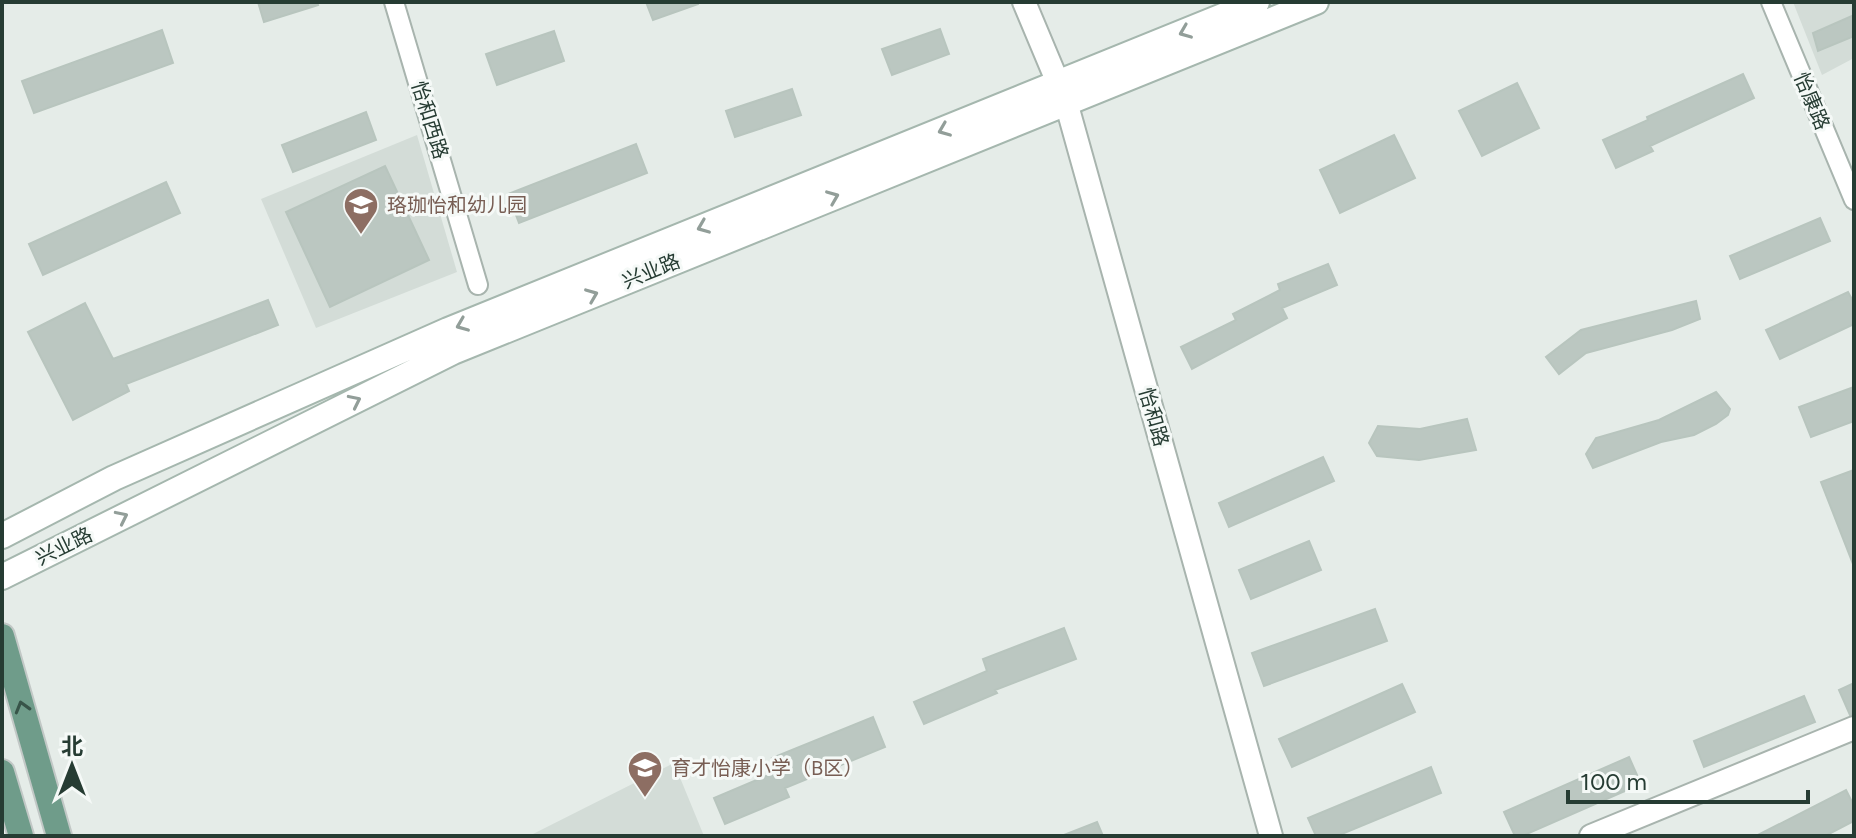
<svg xmlns="http://www.w3.org/2000/svg" width="1856" height="838" viewBox="0 0 1856 838" font-family="Figtree,'Noto Sans SC',sans-serif">
	<rect width="100%" height="100%" fill="#e5ece8"/>
	<!-- built -->
	<path fill="#d3dcd7" d="M 1793,2 L 1854,2 L 1854,58 L 1822,75 Z
		M 417,135 L 457,272 L 316,328 L 261,199 Z
		M 674,763 L 704,836 L 529,836 Z"/>
	<!-- building -->
	<path fill="#bbc7c1" stroke="#b8c5be" stroke-width="2" d="M 258,2 L 317,2 L 318,5 L 264,22 Z
		M 646,2 L 698,2 L 698,4 L 653,20 Z
		M 1854,15 L 1854,36 L 1818,51 L 1813,33 Z
		M 940,29 L 949,54 L 892,75 L 882,49 Z
		M 162,30 L 173,63 L 34,113 L 22,81 Z
		M 554,31 L 564,61 L 497,85 L 486,54 Z
		M 1743,74 L 1754,98 L 1650,146 L 1653,151 L 1616,168 L 1603,140 L 1648,120 L 1647,117 Z
		M 1517,83 L 1539,128 L 1482,156 L 1459,111 Z
		M 792,89 L 801,115 L 735,137 L 726,111 Z
		M 366,112 L 376,140 L 293,172 L 282,145 Z
		M 1394,135 L 1415,178 L 1340,213 L 1320,170 Z
		M 636,144 L 647,173 L 519,223 L 508,194 Z
		M 385,166 L 429,260 L 330,307 L 286,212 Z
		M 166,182 L 180,213 L 43,275 L 29,244 Z
		M 1820,218 L 1830,241 L 1740,279 L 1730,256 Z
		M 1328,264 L 1337,285 L 1282,308 L 1287,318 L 1192,369 L 1181,347 L 1236,320 L 1233,314 L 1280,290 L 1278,284 Z
		M 1848,292 L 1854,303 L 1854,324 L 1780,359 L 1766,330 Z
		M 268,300 L 278,325 L 126,384 L 129,391 L 73,420 L 28,332 L 85,303 L 113,359 Z
		M 1696,301 L 1700,319 L 1672,330 L 1586,353 L 1559,374 L 1546,357 L 1581,330 Z
		M 1854,387 L 1854,421 L 1811,437 L 1799,407 Z
		M 1716,392 L 1730,409 L 1728,415 L 1716,424 L 1694,435 L 1661,442 L 1593,468 L 1586,454 L 1596,438 L 1659,420 Z
		M 1467,419 L 1476,450 L 1419,460 L 1377,456 L 1369,443 L 1378,426 L 1420,429 Z
		M 1323,457 L 1334,481 L 1229,527 L 1219,503 Z
		M 1854,470 L 1854,564 L 1853,564 L 1821,482 Z
		M 1309,541 L 1321,570 L 1251,599 L 1239,570 Z
		M 1375,609 L 1387,641 L 1264,686 L 1252,653 Z
		M 1064,628 L 1076,659 L 995,690 L 997,693 L 924,724 L 914,702 L 987,671 L 983,659 Z
		M 1854,683 L 1854,714 L 1850,715 L 1839,690 Z
		M 1402,684 L 1415,712 L 1292,767 L 1279,739 Z
		M 1804,696 L 1815,722 L 1704,767 L 1694,741 Z
		M 873,717 L 885,747 L 785,788 L 789,797 L 725,824 L 714,798 L 778,771 L 772,758 Z
		M 1629,757 L 1641,784 L 1522,836 L 1515,836 L 1504,812 Z
		M 1431,767 L 1441,793 L 1337,836 L 1316,836 L 1308,818 Z
		M 1846,790 L 1854,806 L 1854,821 L 1825,836 L 1756,836 Z
		M 1097,822 L 1103,836 L 1064,836 L 1064,835 Z"/>
	<g fill="none" stroke-linecap="round" stroke-linejoin="round">
		<defs>
			<path id="minor" d="M 394,2 L 478,285
				M 1771,2 L 1854,200"/>
			<path id="tertiary" d="M 1024,2 L 1066,102 L 1271,836
				M 1591,836 L 1854,728"/>
			<path id="secondary" d="M 2,536 L 114,478 L 448,330 L 1257,2
				M 2,577 L 453,352 L 1316,2"/>
			<path id="primary" d="M 2,636 L 59,836
				M 2,772 L 21,836"/>
		</defs>
		<!-- minor casing -->
		<use href="#minor" stroke="#a8b4ae" stroke-width="22"/>
		<!-- tertiary casing -->
		<use href="#tertiary" stroke="#a8b4ae" stroke-width="26"/>
		<!-- secondary casing -->
		<use href="#secondary" stroke="#a5b7ae" stroke-width="28"/>
		<!-- primary casing -->
		<use href="#primary" stroke="#c2c8c6" stroke-width="28"/>
		<!-- minor -->
		<use href="#minor" stroke="#fff" stroke-width="18"/>
		<!-- tertiary -->
		<use href="#tertiary" stroke="#fff" stroke-width="22"/>
		<!-- secondary -->
		<use href="#secondary" stroke="#fff" stroke-width="24"/>
		<!-- primary -->
		<use href="#primary" stroke="#6f9c8a" stroke-width="24"/>
	</g>
	<!-- one-way arrows -->
	<defs><path id="oneway-chevron" d="M-2-3.5L2.5 0L-2 3.5" fill="none" stroke-width="1.6" stroke-linecap="round" stroke-linejoin="round" transform="scale(2)"/></defs>
	<g stroke="#929e99">
		<use href="#oneway-chevron" transform="translate(1185 32) rotate(158)"/>
		<use href="#oneway-chevron" transform="translate(944 130) rotate(158)"/>
		<use href="#oneway-chevron" transform="translate(833 197) rotate(-22)"/>
		<use href="#oneway-chevron" transform="translate(703 227) rotate(158)"/>
		<use href="#oneway-chevron" transform="translate(592 295) rotate(-22)"/>
		<use href="#oneway-chevron" transform="translate(462 325) rotate(158)"/>
		<use href="#oneway-chevron" transform="translate(355 401) rotate(-26)"/>
		<use href="#oneway-chevron" transform="translate(122 517) rotate(-26)"/>
	</g>
	<use stroke="#385449" href="#oneway-chevron" transform="translate(22 707) rotate(-106)"/>
	<!-- icons -->
	<defs>
		<symbol id="school-pin" viewBox="-11 -11 22 30"><path d="M0 17L-7.5 6A9.5 9.5 0 1 1 7.5 6Z" fill="#8d6e63" stroke="#f5f9f7"/><path d="M0-5L7-2L0 1L-7-2ZM-4 1L0 2.5L4 1V4Q0 6-4 4Z" fill="#fff"/></symbol>
	</defs>
	<g fill-rule="evenodd">
		<use href="#school-pin" x="341" y="185" width="40" height="54"/>
		<use href="#school-pin" x="625" y="748" width="40" height="54"/>
	</g>
	<g text-anchor="middle" stroke-width="6" stroke-linejoin="round" paint-order="stroke">
		<!-- street labels -->
		<g font-size="20" fill="#263c33" stroke="#f5f9f7">
			<text transform="translate(1812 101) rotate(67)" y="7">怡康路</text>
			<text transform="translate(430 120) rotate(73)" y="7">怡和西路</text>
			<text transform="translate(651 271) rotate(-22)" y="7">兴业路</text>
			<text transform="translate(1154 417) rotate(74)" y="7">怡和路</text>
			<text transform="translate(64 546) rotate(-26)" y="7">兴业路</text>
		</g>
		<!-- education labels -->
		<g font-size="20" fill="#785e54" stroke="#f5f9f7" text-anchor="start">
			<text x="387" y="212">珞珈怡和幼儿园</text>
			<text x="671" y="775">育才怡康小学（B区）</text>
		</g>
	</g>
	<!-- border -->
	<rect width="1856" height="838" fill="none" stroke="#263c33" stroke-width="8"/>
	<!-- north arrow -->
	<g transform="translate(72 766)" stroke="#f5f9f7" stroke-width="6" paint-order="stroke">
	<path d="M0-6L14 30L0 20L-14 30Z" fill="#263c33"/>
	<text y="-12" font-size="22" font-weight="bold" text-anchor="middle" fill="#263c33">北</text>
	</g>
	<!-- scale -->
	<path d="M1568 790v12h240v-12" fill="none" stroke="#263c33" stroke-width="4"/>
	<text x="1580" y="790" font-size="24" fill="#263c33" stroke="#f5f9f7" stroke-width="6" paint-order="stroke">100 m</text>
</svg>
